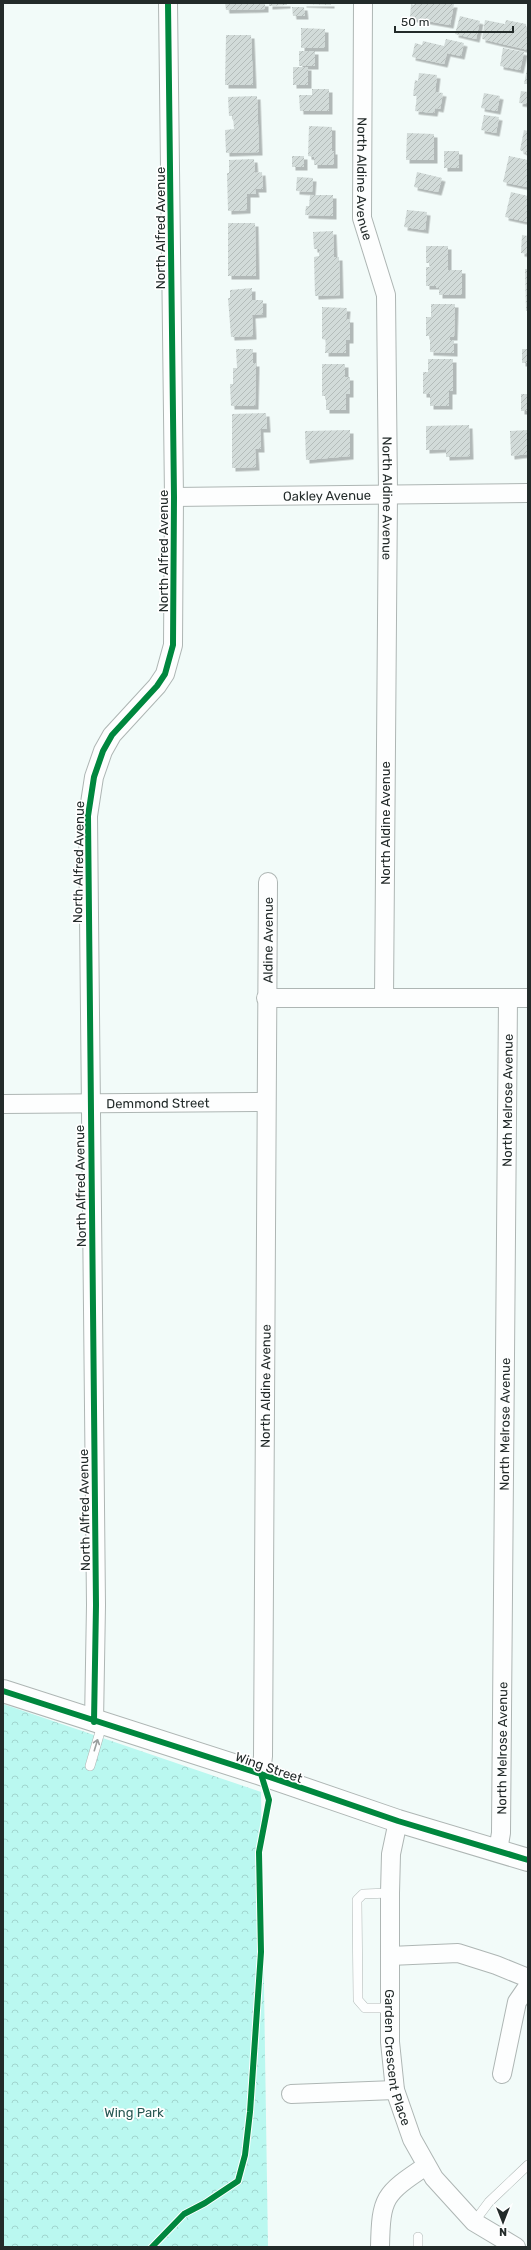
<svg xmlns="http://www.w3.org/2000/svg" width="531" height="2250" viewBox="0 0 531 2250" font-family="Rubik,sans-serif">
	<defs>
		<pattern id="park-crowns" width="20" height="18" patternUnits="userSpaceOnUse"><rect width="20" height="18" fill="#baf8f0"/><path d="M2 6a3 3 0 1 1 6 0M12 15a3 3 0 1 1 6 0" fill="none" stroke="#a0d5ce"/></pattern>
		<pattern id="building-hatch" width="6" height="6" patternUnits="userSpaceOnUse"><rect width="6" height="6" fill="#d2dbd9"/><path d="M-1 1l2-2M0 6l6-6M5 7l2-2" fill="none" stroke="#b4bcba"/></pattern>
		<filter id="shadow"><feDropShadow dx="3.5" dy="3.5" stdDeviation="0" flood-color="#0004"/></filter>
	</defs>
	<rect width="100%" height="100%" fill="#f2fbf9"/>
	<!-- park -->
	<path fill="url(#park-crowns)" d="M 3,1704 L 261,1792 L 268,2247 L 3,2247 Z"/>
	<!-- building -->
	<path fill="url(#building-hatch)" filter="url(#shadow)" d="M 225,3 L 265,3 L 265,9 L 226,10 Z
		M 269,3 L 287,3 L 287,5 L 269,6 Z
		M 303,3 L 331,3 L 331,5 L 303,4 Z
		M 415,3 L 454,4 L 450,25 L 410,18 L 411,4 L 414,5 Z
		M 292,7 L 304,7 L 305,16 L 293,16 Z
		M 460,16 L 480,21 L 476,39 L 455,34 Z
		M 485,20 L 505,24 L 506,20 L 526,24 L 528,50 L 482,39 Z
		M 301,28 L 325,29 L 325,48 L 301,48 Z
		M 226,35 L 251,35 L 253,85 L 225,85 Z
		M 446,39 L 464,43 L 461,56 L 447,53 L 444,64 L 412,57 L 415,43 L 422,45 L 423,41 L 444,46 Z
		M 503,48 L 524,52 L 520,70 L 500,66 Z
		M 299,51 L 315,51 L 315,66 L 299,66 Z
		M 293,67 L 308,67 L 308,85 L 293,85 Z
		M 527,69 L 528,69 L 528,84 L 524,84 Z
		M 419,73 L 437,75 L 435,92 L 443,93 L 440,109 L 435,108 L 434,113 L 415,111 L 417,96 L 413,96 L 415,80 L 418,81 Z
		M 312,89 L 329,89 L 329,111 L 300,111 L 299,95 L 312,95 Z
		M 521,91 L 528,92 L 528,104 L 519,103 Z
		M 484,93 L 500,96 L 497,111 L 481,108 Z
		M 257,96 L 259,152 L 226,153 L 225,130 L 234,129 L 233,116 L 229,116 L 228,97 Z
		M 484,115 L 499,117 L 496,133 L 481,130 Z
		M 309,126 L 332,127 L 332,151 L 334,151 L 334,165 L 314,165 L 314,157 L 308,156 Z
		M 524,130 L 528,131 L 528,154 L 520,150 Z
		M 407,133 L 434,134 L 434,160 L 406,160 Z
		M 444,151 L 459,151 L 459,168 L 444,168 Z
		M 292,156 L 304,156 L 304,167 L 292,167 Z
		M 509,156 L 528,160 L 527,187 L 503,182 Z
		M 254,159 L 255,173 L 262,172 L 263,189 L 255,189 L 256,194 L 247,194 L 247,210 L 228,211 L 227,173 L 229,173 L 229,160 Z
		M 417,172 L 442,178 L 438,192 L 414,187 Z
		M 297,177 L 313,178 L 312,192 L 296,191 Z
		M 511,192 L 528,196 L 528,222 L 505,217 Z
		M 310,195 L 333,195 L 333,216 L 305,215 L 306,206 L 309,206 Z
		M 407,210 L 427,212 L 425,230 L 404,227 Z
		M 228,223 L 255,223 L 256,276 L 228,276 Z
		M 333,231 L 334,257 L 339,257 L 340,295 L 315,296 L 314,257 L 319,256 L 319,249 L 314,249 L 313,232 Z
		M 522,235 L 528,236 L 528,254 L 521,253 Z
		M 426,246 L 448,246 L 448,270 L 462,270 L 462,295 L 439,295 L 439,288 L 436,288 L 436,286 L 426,286 L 426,267 L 430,267 L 430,263 L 426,263 Z
		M 525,269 L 528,269 L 528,311 L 526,311 Z
		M 252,288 L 252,300 L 263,300 L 263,314 L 252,315 L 253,336 L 231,337 L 228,298 L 230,298 L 230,290 Z
		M 431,304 L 455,304 L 454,337 L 450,337 L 449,340 L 454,340 L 454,353 L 430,352 L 430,336 L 426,336 L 426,317 L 431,317 Z
		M 322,307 L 347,308 L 346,319 L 350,319 L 350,340 L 346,340 L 346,353 L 325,353 L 326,340 L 322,339 Z
		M 236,349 L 253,349 L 253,363 L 256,363 L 255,406 L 231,406 L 230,384 L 233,384 L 233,368 L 237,368 Z
		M 522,349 L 528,349 L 528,363 L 522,363 Z
		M 428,359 L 453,359 L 453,391 L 449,391 L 449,406 L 430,406 L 430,394 L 423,394 L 423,372 L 428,372 Z
		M 322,364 L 345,364 L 345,377 L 350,377 L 350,394 L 346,394 L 346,410 L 326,410 L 326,396 L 322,396 Z
		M 521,394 L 528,394 L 528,411 L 521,411 Z
		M 266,413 L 267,429 L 260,429 L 261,449 L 255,449 L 256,467 L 232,468 L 232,414 Z
		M 469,425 L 470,456 L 446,457 L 446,449 L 426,450 L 426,426 Z
		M 350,430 L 350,456 L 306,460 L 305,431 Z
		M 528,430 L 528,454 L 511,456 L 510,431 Z"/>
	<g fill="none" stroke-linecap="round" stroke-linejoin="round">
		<defs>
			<path id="service" d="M 90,1766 L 102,1725
				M 390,2008 L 365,2008 L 358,2000 L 357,1900 L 363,1894 L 390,1893
				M 474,2222 L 489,2202 L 528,2165
				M 418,2247 L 418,2237"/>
			<g id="minor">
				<path id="s1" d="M 363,3 L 362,218 L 386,295 L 388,493 L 384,998"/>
				<path id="s2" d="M 174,497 L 528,493"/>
				<path d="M 266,998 L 528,998"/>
				<path id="s3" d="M 3,1104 L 266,1102"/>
				<path d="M 94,1722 L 96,1605 L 88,816 L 94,777 L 103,751 L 112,735 L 157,686 L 165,674 L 173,645 L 174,497 L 168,3"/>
				<path id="s4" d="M 261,1774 L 263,1756 L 268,882"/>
				<path id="s5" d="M 398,1821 L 391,1854 L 390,1893 L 390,2042 L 395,2090 L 412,2139 L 434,2178 L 474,2222 L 516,2247"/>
				<path id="s6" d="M 498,1850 L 501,1833 L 508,998"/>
				<path d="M 390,1956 L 458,1953 L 496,1965 L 528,1978"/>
				<path d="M 502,2074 L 517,2002 L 528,1986"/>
				<path d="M 291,2094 L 395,2090"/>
				<path d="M 380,2247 C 381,2197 384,2194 426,2166"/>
			</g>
			<path id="tertiary" d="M 3,1691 L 261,1774 L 398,1821 L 528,1860"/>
		</defs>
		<!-- service casing -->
		<use href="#service" stroke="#aeb6b4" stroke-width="10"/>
		<!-- minor casing -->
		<use href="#minor" stroke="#aeb6b4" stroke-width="20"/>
		<!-- tertiary casing -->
		<use href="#tertiary" stroke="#aeb6b4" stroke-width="24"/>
		<!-- service -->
		<use href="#service" stroke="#fdfefe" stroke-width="9"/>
		<!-- minor -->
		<use href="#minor" stroke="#fdfefe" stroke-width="18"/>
		<!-- tertiary -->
		<use href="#tertiary" stroke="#fdfefe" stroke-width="22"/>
		<defs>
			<path id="cycleway" d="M 3,1691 L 261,1774 L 398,1821 L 528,1860
				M 94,1722 L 96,1605 L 88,816 L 94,777 L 103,751 L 112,735 L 157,686 L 165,674 L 173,645 L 174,497 L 168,3
				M 152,2247 L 184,2214 L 205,2203 L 238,2181 L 245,2155 L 250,2112 L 261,1952 L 259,1852 L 269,1800 L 261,1774"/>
		</defs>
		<!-- cycleway casing -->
		<use href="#cycleway" stroke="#fff" stroke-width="8"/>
		<!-- cycleway -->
		<use href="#cycleway" stroke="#00873e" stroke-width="6"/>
	</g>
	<!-- one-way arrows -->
	<defs><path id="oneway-shaft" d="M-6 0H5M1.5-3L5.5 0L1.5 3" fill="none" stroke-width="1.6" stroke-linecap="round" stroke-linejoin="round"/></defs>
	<use stroke="#9b9f9f" href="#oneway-shaft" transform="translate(96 1745) rotate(-73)"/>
	<g text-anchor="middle" stroke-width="3.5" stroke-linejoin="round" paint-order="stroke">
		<!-- street labels -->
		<g font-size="13" fill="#232b2a" stroke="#fff">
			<text dy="5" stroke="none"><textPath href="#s1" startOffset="176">North Aldine Avenue</textPath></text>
			<text transform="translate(160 228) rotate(-90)" y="5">North Alfred Avenue</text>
			<text dy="5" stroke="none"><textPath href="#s2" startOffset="153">Oakley Avenue</textPath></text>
			<text dy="5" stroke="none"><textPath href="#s1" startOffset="499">North Aldine Avenue</textPath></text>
			<text transform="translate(163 551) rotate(-90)" y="5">North Alfred Avenue</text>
			<text transform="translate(385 823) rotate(-90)" y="5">North Aldine Avenue</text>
			<text transform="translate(78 862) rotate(-89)" y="5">North Alfred Avenue</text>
			<text dy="5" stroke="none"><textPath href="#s4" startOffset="834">Aldine Avenue</textPath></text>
			<text dy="5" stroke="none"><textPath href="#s6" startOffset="750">North Melrose Avenue</textPath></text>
			<text dy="5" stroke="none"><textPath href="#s3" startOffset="155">Demmond Street</textPath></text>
			<text transform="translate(80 1186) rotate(-91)" y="5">North Alfred Avenue</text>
			<text dy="5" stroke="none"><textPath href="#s4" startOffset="388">North Aldine Avenue</textPath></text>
			<text dy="5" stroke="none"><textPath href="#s6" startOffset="426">North Melrose Avenue</textPath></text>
			<text transform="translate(84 1510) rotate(-91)" y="5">North Alfred Avenue</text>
			<text dy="5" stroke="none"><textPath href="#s6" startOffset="102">North Melrose Avenue</textPath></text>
			<text transform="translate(269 1767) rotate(19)" y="5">Wing Street</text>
			<text dy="5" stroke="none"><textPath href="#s5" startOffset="238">Garden Crescent Place</textPath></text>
		</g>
		<!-- park labels -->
		<g font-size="13" fill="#295954" stroke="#fff">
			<text x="134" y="2117">Wing Park</text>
		</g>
	</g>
	<!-- border -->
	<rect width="531" height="2250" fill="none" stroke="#232b2a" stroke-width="8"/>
	<!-- north arrow -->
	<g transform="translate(503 2222) rotate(180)" stroke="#ffffff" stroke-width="3" paint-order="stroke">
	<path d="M0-3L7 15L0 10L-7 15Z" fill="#232b2a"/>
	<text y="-6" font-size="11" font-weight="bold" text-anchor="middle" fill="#232b2a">N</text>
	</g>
	<!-- scale -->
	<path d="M395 26v6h118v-6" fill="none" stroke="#232b2a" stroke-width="2"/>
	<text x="401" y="26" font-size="12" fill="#232b2a" stroke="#ffffff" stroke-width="3" paint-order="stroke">50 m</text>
</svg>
